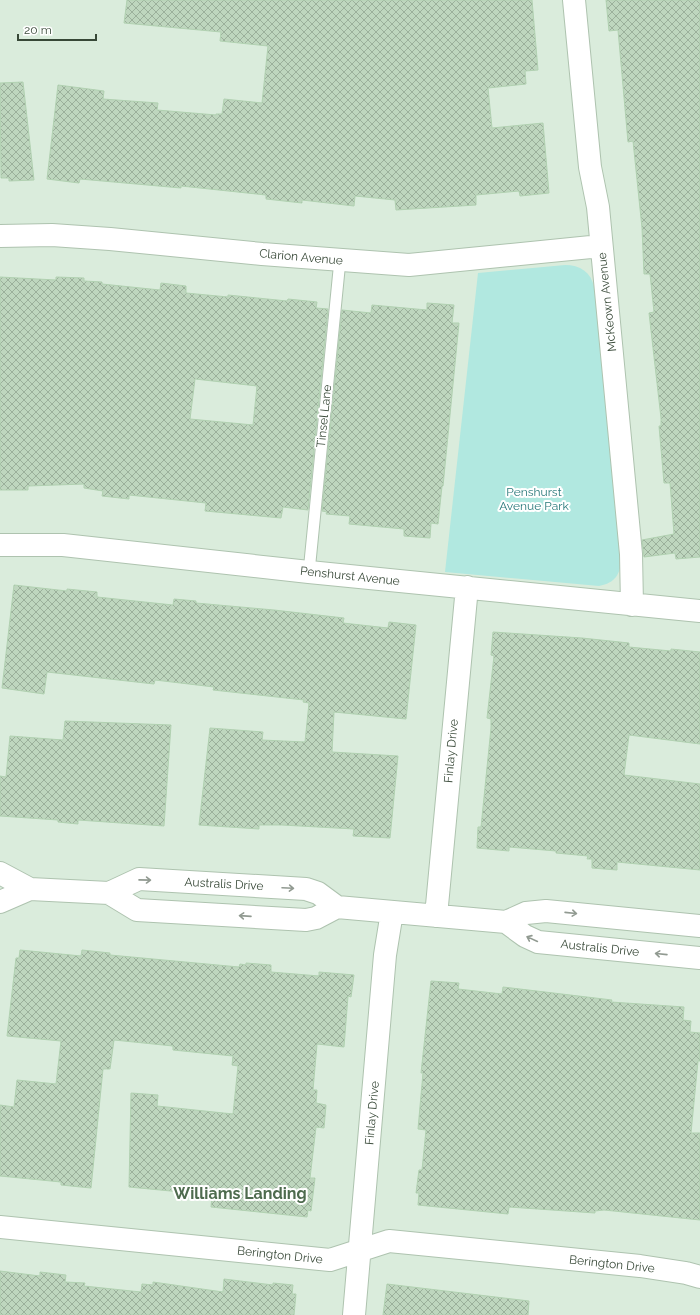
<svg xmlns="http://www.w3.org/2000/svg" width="700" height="1315" viewBox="0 0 700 1315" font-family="Raleway,sans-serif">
	<defs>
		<pattern id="building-cross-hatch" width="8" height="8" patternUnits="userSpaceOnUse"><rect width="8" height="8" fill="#bed6be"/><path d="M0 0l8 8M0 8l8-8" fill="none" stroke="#9bb09b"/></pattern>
	</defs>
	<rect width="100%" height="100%" fill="#e8f4ea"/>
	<!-- residential -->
	<path fill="#daecdc" d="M 0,0 L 700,0 L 700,1315 L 0,1315 Z"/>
	<!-- green -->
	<path fill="#b1e8e0" d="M 565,265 C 580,265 591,272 594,287 L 621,558 C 621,574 615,583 599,586 L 445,572 L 478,273 Z"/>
	<!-- building -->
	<path fill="url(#building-cross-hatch)" stroke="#b1d1b1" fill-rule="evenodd" d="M 127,0 L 532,0 L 538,70 L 525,71 L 526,84 L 488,88 L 492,128 L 543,123 L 549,193 L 520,196 L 519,191 L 476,195 L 476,205 L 396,210 L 395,200 L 355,196 L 354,206 L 302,200 L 302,203 L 266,199 L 266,195 L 181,186 L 181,188 L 80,179 L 79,183 L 47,179 L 58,85 L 104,91 L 103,99 L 158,103 L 157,110 L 216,115 L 216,114 L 222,114 L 224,99 L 262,103 L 268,46 L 220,41 L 221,32 L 124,23 Z
		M 606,0 L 700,0 L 700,557 L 676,559 L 675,553 L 644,557 L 642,540 L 674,534 L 670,483 L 664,483 L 659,426 L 661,426 L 661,418 L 649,313 L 654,312 L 650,274 L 644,274 L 642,228 L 633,141 L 628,142 L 618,30 L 609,31 Z
		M 23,82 L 34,180 L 9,181 L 9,178 L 1,178 L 0,83 Z
		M 0,277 L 56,280 L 56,277 L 84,278 L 84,281 L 102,282 L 102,284 L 160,290 L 161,283 L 186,286 L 186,293 L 228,297 L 228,295 L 287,301 L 288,299 L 317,302 L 316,308 L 328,309 L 308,510 L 283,507 L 281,518 L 205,511 L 206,503 L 129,495 L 129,499 L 102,496 L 103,491 L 84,488 L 84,484 L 28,486 L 28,490 L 0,490 ZM 195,379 L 257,386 L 253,425 L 190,419 Z
		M 427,303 L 454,305 L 452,323 L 459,323 L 443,486 L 442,486 L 438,524 L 431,523 L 430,538 L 404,536 L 404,529 L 349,524 L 350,516 L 326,514 L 327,512 L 322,511 L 342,310 L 371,313 L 372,305 L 427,310 Z
		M 14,585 L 67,591 L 67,589 L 97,592 L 97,597 L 173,605 L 174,599 L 196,601 L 196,603 L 274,610 L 344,618 L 343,623 L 388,628 L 389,622 L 416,625 L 406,719 L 334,712 L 332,752 L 398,756 L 390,838 L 353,836 L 354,829 L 282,825 L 259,825 L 259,829 L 199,825 L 210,728 L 263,732 L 262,740 L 305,742 L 309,703 L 303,702 L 304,700 L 213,690 L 214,687 L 155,680 L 154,684 L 47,672 L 44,694 L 2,688 Z
		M 493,632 L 582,638 L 629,643 L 629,647 L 671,651 L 671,649 L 700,652 L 700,744 L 629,735 L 624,775 L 700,784 L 700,870 L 617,862 L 617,870 L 592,868 L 592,859 L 587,859 L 588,856 L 556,853 L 556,851 L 509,847 L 509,851 L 477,848 L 478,827 L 481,827 L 491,728 L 491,719 L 487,718 L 494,656 L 491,655 Z
		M 65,721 L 171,725 L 164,826 L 78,820 L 78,824 L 58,822 L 58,820 L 0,816 L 0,776 L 6,777 L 10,736 L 63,740 Z
		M 20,950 L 81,956 L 82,950 L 110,953 L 110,955 L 239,967 L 240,964 L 246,965 L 246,963 L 271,965 L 271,972 L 319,976 L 319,972 L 354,975 L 351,997 L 348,996 L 344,1047 L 317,1044 L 313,1090 L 317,1090 L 316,1103 L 326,1105 L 324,1128 L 316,1127 L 310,1178 L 315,1178 L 311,1211 L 308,1210 L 307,1217 L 211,1207 L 212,1195 L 129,1187 L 131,1093 L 158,1095 L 157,1106 L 233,1114 L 238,1066 L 232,1065 L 233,1056 L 173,1050 L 173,1046 L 114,1040 L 110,1069 L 103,1069 L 91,1188 L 61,1185 L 61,1182 L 0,1176 L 0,1105 L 14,1107 L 17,1080 L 56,1084 L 61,1041 L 7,1036 L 16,958 L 19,958 Z
		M 431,981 L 459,983 L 458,989 L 502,994 L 503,987 L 612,1000 L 611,1002 L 684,1007 L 683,1020 L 691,1021 L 690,1032 L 700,1033 L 700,1061 L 698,1061 L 691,1133 L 700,1133 L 700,1220 L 604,1210 L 595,1211 L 595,1213 L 509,1207 L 508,1214 L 418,1205 L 419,1193 L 416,1193 L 419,1170 L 422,1170 L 426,1130 L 418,1129 L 423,1073 L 421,1073 Z
		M 0,1271 L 40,1276 L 40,1272 L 66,1275 L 65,1282 L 85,1283 L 84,1286 L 141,1292 L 142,1284 L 153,1285 L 153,1282 L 223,1292 L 224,1279 L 273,1285 L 273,1283 L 293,1285 L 292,1294 L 296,1294 L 294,1315 L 0,1315 Z
		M 387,1284 L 529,1301 L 528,1315 L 383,1315 Z"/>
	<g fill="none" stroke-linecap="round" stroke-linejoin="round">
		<defs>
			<path id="lane" d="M 309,572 L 340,260"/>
			<path id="street" d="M 574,0 L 590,167 L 598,207 L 631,554 L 632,605
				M 0,236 L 52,235 L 110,239 L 262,254 L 409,265 L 601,246
				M 0,545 L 63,545 L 309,572 L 700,611
				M 0,873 L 30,889 L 109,893 L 139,879 L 306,889 L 318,893 L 337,907
				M 109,893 L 137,910 L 306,920 L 316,918 L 337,907 L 506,922 L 526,913 L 546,911 L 700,926
				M 0,902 L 30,889
				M 436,916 L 467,587
				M 506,922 L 525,936 L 538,942 L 700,958
				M 0,1227 L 330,1260 L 389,1241 L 640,1266 L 686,1273 L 700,1277
				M 354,1315 L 385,955 L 392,912"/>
		</defs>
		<!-- lane casing -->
		<use href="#lane" stroke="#aec3af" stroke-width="13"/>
		<!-- street casing -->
		<use href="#street" stroke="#aec3af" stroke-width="24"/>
		<!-- lane -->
		<use href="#lane" stroke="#fff" stroke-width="11"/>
		<!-- street -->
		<use href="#street" stroke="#fff" stroke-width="22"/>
	</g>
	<!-- one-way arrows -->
	<defs><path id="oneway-shaft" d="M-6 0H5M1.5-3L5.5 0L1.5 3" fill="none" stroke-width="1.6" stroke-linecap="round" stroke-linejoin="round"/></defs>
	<g stroke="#919a91">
		<use href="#oneway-shaft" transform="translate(145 880) rotate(1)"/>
		<use href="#oneway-shaft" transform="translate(288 888) rotate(3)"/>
		<use href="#oneway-shaft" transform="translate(571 913) rotate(6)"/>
		<use href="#oneway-shaft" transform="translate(245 916) rotate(-176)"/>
		<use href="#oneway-shaft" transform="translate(532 939) rotate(-155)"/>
		<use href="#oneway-shaft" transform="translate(661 954) rotate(-174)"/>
	</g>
	<g text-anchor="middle" stroke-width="4" stroke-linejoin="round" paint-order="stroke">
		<!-- street labels -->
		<g font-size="12" fill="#374837" stroke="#fff">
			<text transform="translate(301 257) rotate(5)" y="4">Clarion Avenue</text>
			<text transform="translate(607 302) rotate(-96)" y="4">McKeown Avenue</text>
			<text transform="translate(324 416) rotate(-84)" y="4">Tinsel Lane</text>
			<text transform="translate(350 576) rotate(6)" y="4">Penshurst Avenue</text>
			<text transform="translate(451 751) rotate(-85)" y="4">Finlay Drive</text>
			<text transform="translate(224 884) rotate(3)" y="4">Australis Drive</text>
			<text transform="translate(600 948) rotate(6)" y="4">Australis Drive</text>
			<text transform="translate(372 1113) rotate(-85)" y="4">Finlay Drive</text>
			<text transform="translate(280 1255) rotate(6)" y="4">Berington Drive</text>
			<text transform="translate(612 1264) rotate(6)" y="4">Berington Drive</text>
		</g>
		<!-- park labels -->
		<g font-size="12" fill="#29797a" stroke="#fff">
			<text x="534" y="496">Penshurst<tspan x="534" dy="14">Avenue Park</tspan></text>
		</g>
		<!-- district labels -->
		<g font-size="16" font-weight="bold" fill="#4e6b4e" stroke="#fff">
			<text x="240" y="1199">Williams Landing</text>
		</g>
	</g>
	<!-- scale -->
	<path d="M18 34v6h78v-6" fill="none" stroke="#374837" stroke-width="2"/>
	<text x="24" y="34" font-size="12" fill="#374837" stroke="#ffffff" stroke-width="3" paint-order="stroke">20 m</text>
</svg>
